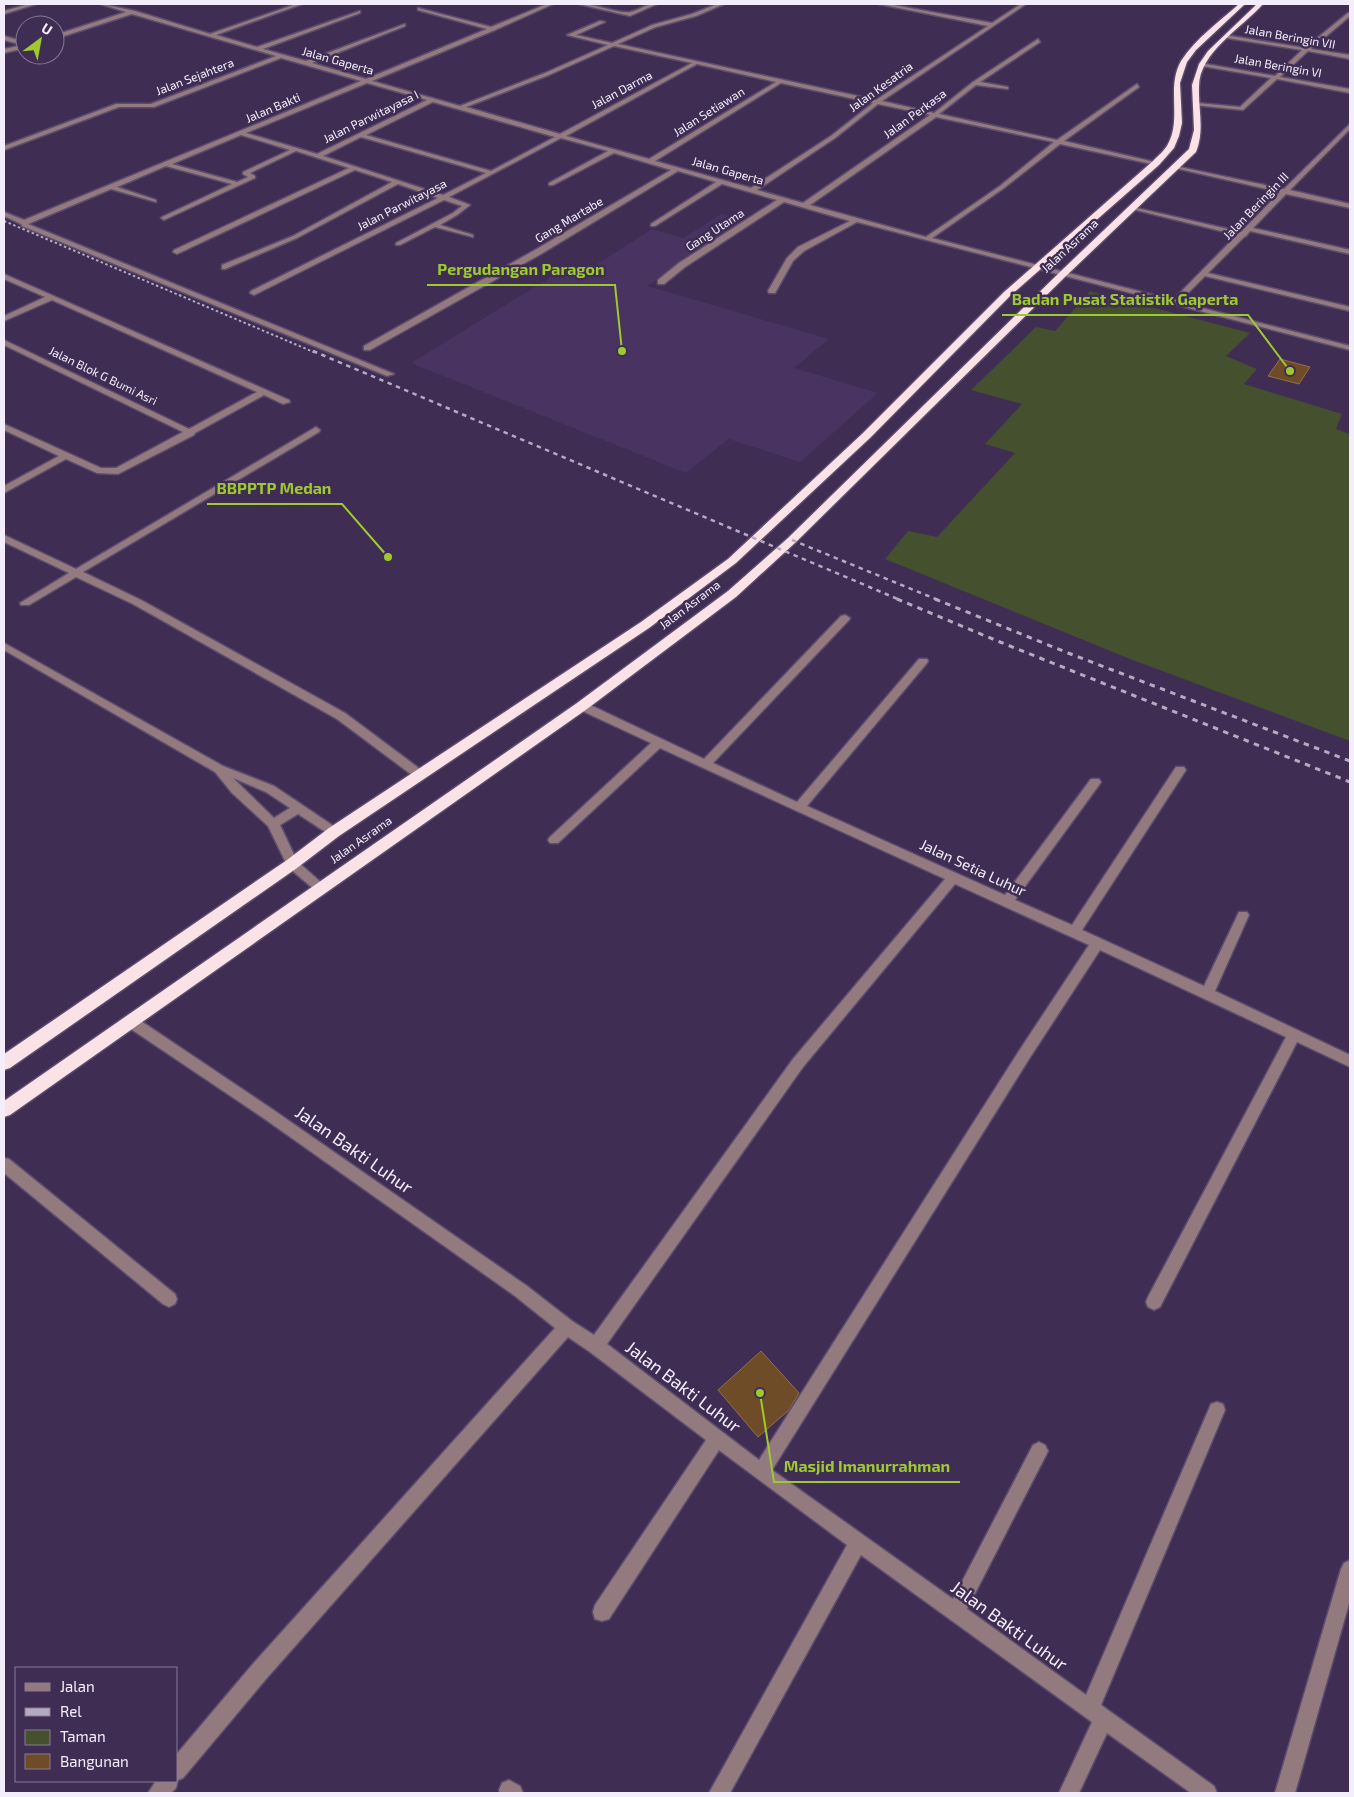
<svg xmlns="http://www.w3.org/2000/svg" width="1354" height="1797" viewBox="0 0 1354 1797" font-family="'Exo 2',sans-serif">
	<rect width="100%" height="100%" fill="#3f2d53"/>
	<!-- built -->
	<path fill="#493461" d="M 721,214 L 747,221 L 647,286 L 829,339 L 794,368 L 878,393 L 800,462 L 729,439 L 686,473 L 411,363 L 571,265 L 588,270 L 652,229 L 684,238 Z"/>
	<!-- green -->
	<path fill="#44502e" d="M 1090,291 L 1250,333 L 1226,356 L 1257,369 L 1244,384 L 1342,414 L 1336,429 L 1350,434 L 1350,741 L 1130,659 L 885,559 L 908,531 L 937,537 L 1015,453 L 985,444 L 1022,404 L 971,390 L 1036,327 L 1055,331 Z"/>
	<!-- building -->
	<path fill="#6f4c28" stroke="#946e4a" d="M 1280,359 L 1310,367 L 1299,384 L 1268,376 Z
		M 761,1351 L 799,1393 L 789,1410 L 758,1437 L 718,1390 Z"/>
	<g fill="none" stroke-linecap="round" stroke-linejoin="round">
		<defs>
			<path id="minor" d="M 29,4 L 36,4 L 4,14 L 4,11 Z
				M 101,4 L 135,11 L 210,34 L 296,4 L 302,4 L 216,35 L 257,47 L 360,11 L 360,13 L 263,49 L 306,61 L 405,24 L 405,26 L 312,63 L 366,79 L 487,29 L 418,10 L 418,8 L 491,27 L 547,4 L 553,4 L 495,30 L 372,81 L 460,106 L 545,73 L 608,45 L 567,35 L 600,21 L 605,22 L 576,35 L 612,43 L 652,25 L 692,14 L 717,4 L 724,4 L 696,16 L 656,27 L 618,44 L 876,100 L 988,26 L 879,4 L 888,4 L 992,23 L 1021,4 L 1026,4 L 882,101 L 934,113 L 973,82 L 1038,39 L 1040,42 L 980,82 L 1008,87 L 1008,89 L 976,85 L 939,114 L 1057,140 L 1137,84 L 1139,87 L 1064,141 L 1159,163 L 1156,165 L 1060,144 L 1004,188 L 932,238 L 1173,300 L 1237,235 L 1132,209 L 1132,207 L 1241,232 L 1280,192 L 1175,168 L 1175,166 L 1284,189 L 1350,124 L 1350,129 L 1290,190 L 1350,204 L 1350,208 L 1286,194 L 1253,228 L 1350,250 L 1350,254 L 1250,231 L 1246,236 L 1244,237 L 1208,273 L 1350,307 L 1350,311 L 1205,276 L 1179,302 L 1350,346 L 1350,350 L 857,222 L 804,251 L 793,261 L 775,293 L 769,293 L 768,291 L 787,258 L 798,247 L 850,221 L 784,202 L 685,267 L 664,284 L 658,284 L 658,280 L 679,263 L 777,200 L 722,184 L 655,226 L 651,226 L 651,224 L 716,182 L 678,171 L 541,254 L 370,350 L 364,350 L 364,346 L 535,250 L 671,170 L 614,153 L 553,185 L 549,185 L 549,183 L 608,151 L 561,138 L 449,197 L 470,205 L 457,215 L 440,225 L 473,235 L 473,237 L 435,227 L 400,245 L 396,245 L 396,243 L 453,213 L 462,206 L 444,200 L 254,295 L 250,293 L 251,291 L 438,198 L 398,184 L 297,238 L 225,269 L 222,269 L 222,265 L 293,236 L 392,182 L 355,170 L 177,254 L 173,252 L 174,250 L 349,168 L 296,151 L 250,173 L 255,176 L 255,178 L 164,220 L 161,218 L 162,217 L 232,184 L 166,166 L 117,187 L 156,200 L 156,202 L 111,189 L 28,224 L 394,374 L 387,376 L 22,226 L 21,224 L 4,216 L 4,212 L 24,220 L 361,81 L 281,58 L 154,107 L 119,107 L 4,150 L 4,146 L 116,104 L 151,104 L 276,56 L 132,14 L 55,39 L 55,35 L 126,12 ZM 614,46 L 692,63 L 560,134 L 466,107 L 549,75 ZM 697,64 L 776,82 L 649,159 L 566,136 ZM 367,83 L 427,100 L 317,154 L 246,133 ZM 781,83 L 873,103 L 831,136 L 751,188 L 655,161 ZM 433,102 L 555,137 L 491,171 L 366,135 ZM 878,104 L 930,115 L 803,203 L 757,190 L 835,138 ZM 936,117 L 1054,142 L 1000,186 L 926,237 L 810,205 ZM 241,135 L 290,150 L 243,172 L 243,174 L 248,177 L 237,182 L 172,164 ZM 361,137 L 486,173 L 443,195 L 323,156 Z
				M 579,4 C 595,3 618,14 630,12 C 640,10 647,3 657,4 L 630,16 Z
				M 1348,13 L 1350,13 L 1350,16 L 1311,49 L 1350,55 L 1350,59 L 1308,51 L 1280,77 L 1350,89 L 1350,93 L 1277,79 L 1243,110 L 1194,105 L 1197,103 L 1240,107 L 1271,78 L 1202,66 L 1200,63 L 1275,76 L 1302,50 L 1227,38 L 1225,35 L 1305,48 Z
				M 4,36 L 25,42 L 25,48 L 4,53 L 4,49 L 23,45 L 4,40 Z
				M 4,274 L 289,400 L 290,402 L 283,404 L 264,395 L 195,433 L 194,435 L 118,474 L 97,473 L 66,459 L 4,493 L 4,486 L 59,456 L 4,430 L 4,424 L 101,468 L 116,468 L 183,432 L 4,345 L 4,340 L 189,429 L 257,392 L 52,300 L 4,321 L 4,316 L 45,297 L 4,279 Z
				M 316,427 L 320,430 L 319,432 L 83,572 L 141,600 L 345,713 L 424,772 L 426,775 L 424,778 L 416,778 L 337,719 L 133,604 L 76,577 L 29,605 L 21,605 L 20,603 L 69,573 L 4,542 L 4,535 L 76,569 Z
				M 845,615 L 850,618 L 849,620 L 713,763 L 797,802 L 919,659 L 927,659 L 928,661 L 927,663 L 807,806 L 1005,895 L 1091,779 L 1099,779 L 1101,782 L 1099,785 L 1015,900 L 1072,925 L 1176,767 L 1184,767 L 1186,770 L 1184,773 L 1082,930 L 1204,986 L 1239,912 L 1247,912 L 1249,915 L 1215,991 L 1350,1055 L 1350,1067 L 1297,1042 L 1160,1307 L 1154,1310 L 1148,1307 L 1146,1302 L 1148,1297 L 1286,1037 L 1100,950 L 1029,1059 L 772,1470 L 953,1599 L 1033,1445 L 1039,1442 L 1045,1445 L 1048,1451 L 1045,1457 L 967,1609 L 1086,1695 L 1211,1404 L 1217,1402 L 1223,1404 L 1225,1410 L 1101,1705 L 1214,1786 L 1217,1793 L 1191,1793 L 1107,1733 L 1079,1793 L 1059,1793 L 1092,1722 L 861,1555 L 730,1793 L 709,1793 L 847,1545 L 719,1450 L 609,1619 L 602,1621 L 595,1619 L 593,1612 L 595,1605 L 706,1440 L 590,1352 L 568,1337 L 266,1679 L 183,1778 L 178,1780 L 176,1788 L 171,1793 L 148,1793 L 156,1781 L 176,1781 L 176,1755 L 252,1665 L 555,1328 L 515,1296 L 262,1117 L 125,1025 L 123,1021 L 125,1017 L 130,1015 L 135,1017 L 272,1109 L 527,1286 L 572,1321 L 594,1335 L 793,1059 L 945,879 L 660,748 L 558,843 L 550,843 L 548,840 L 550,837 L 651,743 L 578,709 L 577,706 L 578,703 L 586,703 L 704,759 L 841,616 ZM 955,884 L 1089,945 L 1019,1051 L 759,1460 L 607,1344 L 803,1067 Z
				M 4,643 L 223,766 L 274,786 L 338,829 L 340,832 L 338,835 L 330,835 L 298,814 L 280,825 L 297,861 L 324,885 L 326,888 L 324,891 L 316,891 L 288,867 L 268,826 L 232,793 L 215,772 L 4,650 ZM 233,778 L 266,792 L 290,808 L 274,818 Z
				M 4,1158 L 9,1159 L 175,1294 L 177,1299 L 175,1304 L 169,1307 L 163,1304 L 4,1173 Z
				M 1350,1560 L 1350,1600 L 1295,1793 L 1275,1793 L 1341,1569 L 1344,1563 Z
				M 509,1780 L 520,1786 L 523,1793 L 500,1793 L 499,1790 L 502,1783 Z"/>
			<path id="highway" d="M 1239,4 L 1245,4 L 1196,50 L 1187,62 L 1180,83 L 1182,123 L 1179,136 L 1174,148 L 1159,165 L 1010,296 L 871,437 L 736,563 L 649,628 L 339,836 L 297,868 L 10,1068 L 4,1070 L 4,1054 L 287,860 L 329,828 L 641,622 L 728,559 L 863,433 L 1004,292 L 1153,161 C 1158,156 1165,150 1168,144 C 1182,118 1166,87 1181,61 C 1195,39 1220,21 1239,4 Z
				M 1257,4 L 1263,4 C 1242,28 1199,52 1199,87 C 1198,109 1205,130 1196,152 L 1067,275 L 796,542 L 736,597 L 587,709 L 10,1115 L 4,1117 L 4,1101 L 577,703 L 728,591 L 788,538 L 1061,271 L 1189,149 L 1194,130 L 1192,85 L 1199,64 L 1208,51 Z"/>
		</defs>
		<!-- minor casing -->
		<use href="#minor" stroke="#5c4c6e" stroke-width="3"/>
		<!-- highway casing -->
		<use href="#highway" stroke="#5c4c6e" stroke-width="3"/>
		<!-- minor -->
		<use href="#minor" fill="#937a7f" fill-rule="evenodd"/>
		<!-- highway -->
		<use href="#highway" fill="#fbe2e7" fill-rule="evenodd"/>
		<!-- rail-far2 -->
		<path stroke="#b5abc1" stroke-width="2" stroke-dasharray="2.5 2.5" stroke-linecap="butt" d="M 4,221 L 316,353"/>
		<!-- rail-far1 -->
		<path stroke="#b5abc1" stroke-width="2.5" stroke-dasharray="4.5 4.5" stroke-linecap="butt" d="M 313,351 L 900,600
			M 792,540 L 938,600"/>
		<!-- rail -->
		<path stroke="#b5abc1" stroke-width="3" stroke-dasharray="5.5 5.5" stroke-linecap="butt" d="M 897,599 L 1000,642 L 1350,782
			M 935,599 L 1068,653 L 1350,761"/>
	</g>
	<g text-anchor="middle" stroke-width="5" stroke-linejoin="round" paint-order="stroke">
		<!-- far-street labels -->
		<g font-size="12" fill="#f4eefc" stroke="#3f2d53">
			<text transform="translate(1290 37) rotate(10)" y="4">Jalan Beringin VII</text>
			<text transform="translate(338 61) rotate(16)" y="4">Jalan Gaperta</text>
			<text transform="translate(1278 66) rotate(10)" y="4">Jalan Beringin VI</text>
			<text transform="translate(195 77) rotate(-21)" y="4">Jalan Sejahtera</text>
			<text transform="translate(881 87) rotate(-36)" y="4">Jalan Kesatria</text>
			<text transform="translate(622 90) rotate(-28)" y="4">Jalan Darma</text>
			<text transform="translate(273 108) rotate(-23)" y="4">Jalan Bakti</text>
			<text transform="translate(709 112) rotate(-32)" y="4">Jalan Setiawan</text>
			<text transform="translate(915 114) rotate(-36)" y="4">Jalan Perkasa</text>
			<text transform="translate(371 117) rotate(-26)" y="4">Jalan Parwitayasa I</text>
			<text transform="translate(728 171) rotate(16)" y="4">Jalan Gaperta</text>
			<text transform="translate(402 205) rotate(-27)" y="4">Jalan Parwitayasa</text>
			<text transform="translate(1256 206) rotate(-46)" y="4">Jalan Beringin III</text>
			<text transform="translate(569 220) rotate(-31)" y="4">Gang Martabe</text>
			<text transform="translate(715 230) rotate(-33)" y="4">Gang Utama</text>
			<text transform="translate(1070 246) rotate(-43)" y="4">Jalan Asrama</text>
			<text transform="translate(103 376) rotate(26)" y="4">Jalan Blok G Bumi Asri</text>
			<text transform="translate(690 605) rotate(-37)" y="4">Jalan Asrama</text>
			<text transform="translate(361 840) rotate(-35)" y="4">Jalan Asrama</text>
		</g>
		<!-- street labels -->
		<g font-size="15" fill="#f4eefc" stroke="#3f2d53">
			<text transform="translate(973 868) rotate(25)" y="5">Jalan Setia Luhur</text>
		</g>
		<!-- near-street labels -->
		<g font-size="18" fill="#f4eefc" stroke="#3f2d53">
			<text transform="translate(354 1150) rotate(35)" y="6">Jalan Bakti Luhur</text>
			<text transform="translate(683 1387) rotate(37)" y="6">Jalan Bakti Luhur</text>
			<text transform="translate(1009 1626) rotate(36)" y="6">Jalan Bakti Luhur</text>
		</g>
	</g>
	<!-- callouts -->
	<path fill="none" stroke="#9eca2f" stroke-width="2" d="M622 351L615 285H427M1290 371L1248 315H1002M388 557L342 504H207M760 1393L774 1482H960"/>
	<g fill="#9eca2f" stroke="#3f2d53" stroke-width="2">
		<circle cx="622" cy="351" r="5"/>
		<circle cx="1290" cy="371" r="5"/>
		<circle cx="388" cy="557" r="5"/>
		<circle cx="760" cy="1393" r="5"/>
	</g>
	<g font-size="16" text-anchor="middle" font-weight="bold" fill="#9eca2f" stroke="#3f2d53" stroke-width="5" stroke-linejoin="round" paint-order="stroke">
		<text x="521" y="275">Pergudangan Paragon</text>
		<text x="1125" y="305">Badan Pusat Statistik Gaperta</text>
		<text x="274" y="494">BBPPTP Medan</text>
		<text x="867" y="1472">Masjid Imanurrahman</text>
	</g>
	<!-- border -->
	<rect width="1354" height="1797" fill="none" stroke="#f4eefc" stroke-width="10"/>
	<!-- legend -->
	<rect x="15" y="1667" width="162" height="115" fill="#3f2d53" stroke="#877a97"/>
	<rect x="25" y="1683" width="25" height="8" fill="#937a7f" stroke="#877a97"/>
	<text x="60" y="1692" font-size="15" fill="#f4eefc">Jalan</text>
	<rect x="25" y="1708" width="25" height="8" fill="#b5abc1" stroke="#877a97"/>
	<text x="60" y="1717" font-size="15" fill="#f4eefc">Rel</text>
	<rect x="25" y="1730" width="25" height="15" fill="#44502e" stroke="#877a97"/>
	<text x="60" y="1742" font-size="15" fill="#f4eefc">Taman</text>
	<rect x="25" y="1754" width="25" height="15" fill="#6f4c28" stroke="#877a97"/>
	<text x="60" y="1767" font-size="15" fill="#f4eefc">Bangunan</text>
	<!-- north arrow -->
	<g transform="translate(40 40) rotate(32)"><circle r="24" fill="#3f2d53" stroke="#877a97"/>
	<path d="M0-4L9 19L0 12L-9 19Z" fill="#9eca2f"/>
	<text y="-8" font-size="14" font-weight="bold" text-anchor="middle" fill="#f4eefc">U</text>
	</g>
</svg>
